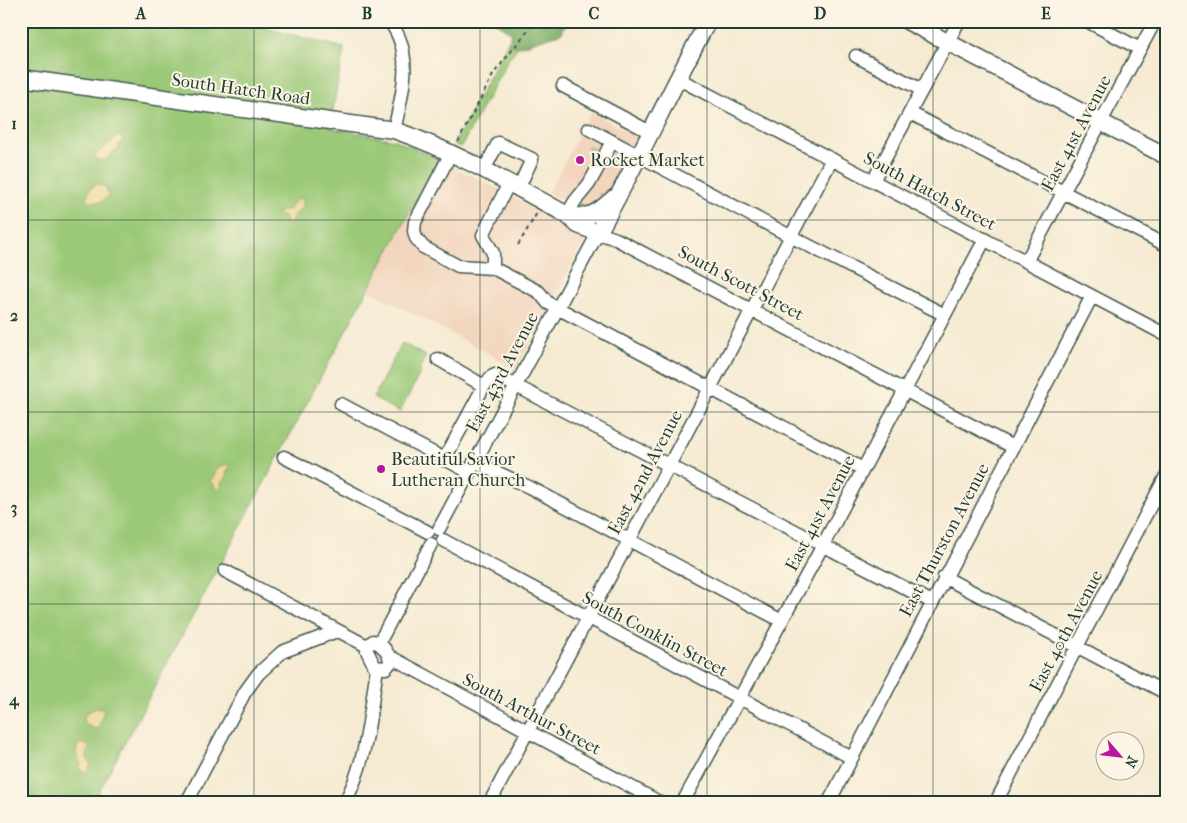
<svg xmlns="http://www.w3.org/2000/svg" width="1187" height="823" viewBox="0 0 1187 823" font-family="'IM FELL French Canon',serif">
	<rect width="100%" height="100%" fill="#fcf5e5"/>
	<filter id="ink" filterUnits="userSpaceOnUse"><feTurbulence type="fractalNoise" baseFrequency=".02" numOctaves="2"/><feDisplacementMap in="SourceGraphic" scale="10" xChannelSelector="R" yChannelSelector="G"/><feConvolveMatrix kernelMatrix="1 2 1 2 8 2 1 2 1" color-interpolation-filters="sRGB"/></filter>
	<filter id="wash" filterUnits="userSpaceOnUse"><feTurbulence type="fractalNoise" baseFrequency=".0096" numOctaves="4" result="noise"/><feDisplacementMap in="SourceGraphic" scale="20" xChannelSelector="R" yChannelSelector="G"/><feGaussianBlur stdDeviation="1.12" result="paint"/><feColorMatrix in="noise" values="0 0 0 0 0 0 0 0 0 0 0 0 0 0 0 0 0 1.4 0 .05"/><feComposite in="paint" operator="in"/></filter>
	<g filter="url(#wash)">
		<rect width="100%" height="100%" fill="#f6ead2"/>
		<!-- built -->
		<path fill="#f2d5bd" d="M 591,112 L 640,138 L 631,156 L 625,161 L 602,201 L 583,209 L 548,193 Z
			M 438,159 L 582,232 L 585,236 L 585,241 L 516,368 L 368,290 Z"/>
		<!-- green -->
		<path fill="#9bc977" stroke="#5d8356" d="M 21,21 L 237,21 L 344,48 L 334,103 L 331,128 L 395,140 L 438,159 L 93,802 L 21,802 Z
			M 507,44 L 518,47 L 509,58 L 461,147 L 454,144 Z
			M 402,343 L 426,356 L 419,369 L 421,371 L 400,412 L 373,398 Z"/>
		<!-- forest -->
		<path fill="#7cad68" stroke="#4e754e" d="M 493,21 L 566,21 L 562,33 L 518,47 L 507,44 L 512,33 Z"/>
		<!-- sand -->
		<path fill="#eeda9e" stroke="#868c69" d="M 118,136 L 122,137 L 123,140 L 118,145 L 119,147 L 117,151 L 114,151 L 106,160 L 97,160 L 95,156 L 96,154 Z
			M 98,184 L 106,187 L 109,196 L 101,202 L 89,202 L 87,200 C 87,191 90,187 98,184 Z
			M 300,198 L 303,199 L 303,206 L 293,217 L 290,225 L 287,225 L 284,217 L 278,215 L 278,212 L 290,209 L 294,202 Z
			M 227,464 L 230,467 L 226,474 L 227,477 L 221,483 L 222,486 L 218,490 L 210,481 L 215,475 L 216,469 Z
			M 97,708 L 104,710 L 99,727 L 94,729 L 84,723 L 84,716 L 91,710 Z
			M 81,743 L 89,746 L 87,757 L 91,765 L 87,772 L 82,772 L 79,767 L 81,764 C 76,757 73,749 81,743 Z"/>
	</g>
	<g filter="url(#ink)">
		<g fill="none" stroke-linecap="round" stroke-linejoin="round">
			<!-- minor-tunnel -->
			<path stroke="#cbc7b2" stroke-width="12" stroke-dasharray="12 6" stroke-linecap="butt" d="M 594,158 L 599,149
				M 608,166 L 613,157"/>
			<defs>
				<path id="minor" d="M 389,21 C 415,52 402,96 394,130
					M 1087,21 L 1140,49
					M 856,56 L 922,90
					M 677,78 L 1166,335
					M 563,86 L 652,133
					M 910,113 L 1166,245
					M 589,129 L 790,236 L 945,315
					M 451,153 L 415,222 L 414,231 L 416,238 L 423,247 L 458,266 L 493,268 L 539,292 L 548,303 L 863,469
					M 606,153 L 612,141
					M 484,170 L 498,143 L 532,159 L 518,189
					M 873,181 L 959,21
					M 567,215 L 575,201 L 589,184 L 601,162
					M 1027,260 L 1155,21
					M 493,268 L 493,253 L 483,235 L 509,183
					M 438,359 L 484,386
					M 341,404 L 469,472
					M 284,457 L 428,532
					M 444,460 L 484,386 L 491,377 L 495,375 L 932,602
					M 474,462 L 529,487 L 782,621
					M 439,529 L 598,233 L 616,239 L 1013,447
					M 443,540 L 852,758
					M 225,571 L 367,646
					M 944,577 L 1166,693
					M 373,641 C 383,644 388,652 391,662 L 386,668 L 375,667 L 367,651 L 367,646 Z
					M 379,643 L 431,544
					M 389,656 L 659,802
					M 187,802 L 245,692 L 258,674 L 282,652 L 337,631
					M 345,802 C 367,761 370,713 377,668
					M 490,802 L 832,159
					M 683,802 L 823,545 L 985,239
					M 829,802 L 1092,296
					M 996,802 L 1166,476"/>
				<path id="major" d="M 907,21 L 1166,156
					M 21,78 L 394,130 C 455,151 511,184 567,215 L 578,225 L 598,233 C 637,164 670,91 708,21
					M 567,215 C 591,219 597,213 614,198"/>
			</defs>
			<!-- minor casing -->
			<use href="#minor" stroke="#3f574c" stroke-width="15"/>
			<!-- major casing -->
			<use href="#major" stroke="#3f574c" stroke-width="19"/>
			<!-- path -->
			<path stroke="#3f574c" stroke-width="2" stroke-dasharray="4 4" stroke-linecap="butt" d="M 458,142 L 494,73 L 530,28 L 530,21
				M 518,245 L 537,213"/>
			<!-- minor -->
			<use href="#minor" stroke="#fff" stroke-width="12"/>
			<!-- major -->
			<use href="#major" stroke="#fff" stroke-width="16"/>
		</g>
	</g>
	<!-- grid -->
	<path fill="none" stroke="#1f3d34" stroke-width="1" stroke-opacity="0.55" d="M 254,21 L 254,802M 480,21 L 480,802M 707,21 L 707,802M 933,21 L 933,802M 21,220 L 1166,220M 21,412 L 1166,412M 21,604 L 1166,604"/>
	<!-- markers -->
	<g fill="#b5179e" stroke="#fcf5e5" stroke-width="2">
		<circle cx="580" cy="160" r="5"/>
		<circle cx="381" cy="469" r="5"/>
	</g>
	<g text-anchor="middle" stroke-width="4" stroke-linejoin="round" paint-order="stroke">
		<!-- street labels -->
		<g font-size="18" fill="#1f3d34" stroke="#fcf5e5">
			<text transform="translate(241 89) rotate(8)" y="6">South Hatch Road</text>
			<text transform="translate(1076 133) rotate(-62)" y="6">East 41st Avenue</text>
			<text transform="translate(930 191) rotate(28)" y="6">South Hatch Street</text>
			<text transform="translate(741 283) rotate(28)" y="6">South Scott Street</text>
			<text transform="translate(502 372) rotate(-62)" y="6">East 43rd Avenue</text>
			<text transform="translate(645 472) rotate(-62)" y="6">East 42nd Avenue</text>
			<text transform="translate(820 513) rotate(-62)" y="6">East 41st Avenue</text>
			<text transform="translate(944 540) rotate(-62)" y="6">East Thurston Avenue</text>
			<text transform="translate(1066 631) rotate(-62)" y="6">East 40th Avenue</text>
			<text transform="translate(655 634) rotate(28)" y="6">South Conklin Street</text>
			<text transform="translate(532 714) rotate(28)" y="6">South Arthur Street</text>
		</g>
		<!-- poi labels -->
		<g font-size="18" fill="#1f3d34" stroke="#fcf5e5" text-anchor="start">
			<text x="590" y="166">Rocket Market</text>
			<text x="391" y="465">Beautiful Savior<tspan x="391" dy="21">Lutheran Church</tspan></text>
		</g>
	</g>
	<!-- margin -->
	<rect width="1187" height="823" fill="none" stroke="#fcf5e5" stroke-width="55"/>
	<!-- north arrow -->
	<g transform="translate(1120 756) rotate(118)"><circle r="24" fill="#fcf5e5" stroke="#a4ab9e"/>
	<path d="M0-4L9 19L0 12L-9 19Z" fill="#b5179e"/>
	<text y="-8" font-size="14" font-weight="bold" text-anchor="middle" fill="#1f3d34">N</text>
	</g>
	<rect x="28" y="28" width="1132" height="768" fill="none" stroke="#1f3d34" stroke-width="2"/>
	<g font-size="16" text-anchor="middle" font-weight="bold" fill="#1f3d34">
		<text x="141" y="19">A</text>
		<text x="367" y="19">B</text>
		<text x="594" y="19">C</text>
		<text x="820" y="19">D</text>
		<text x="1046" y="19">E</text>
		<text x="14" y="129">1</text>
		<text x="14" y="321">2</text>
		<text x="14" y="513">3</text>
		<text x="14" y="705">4</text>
	</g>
</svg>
